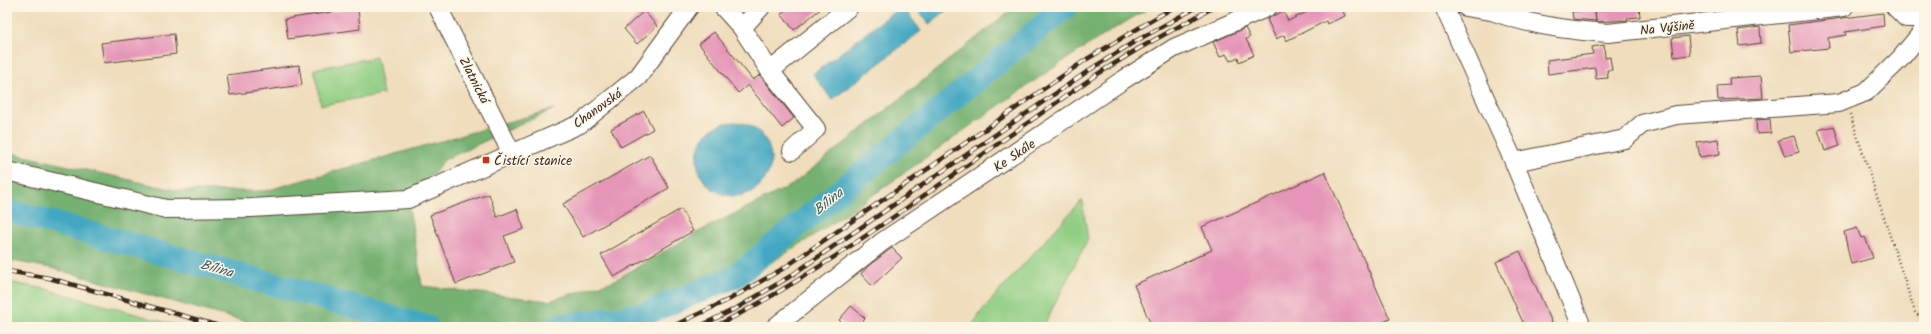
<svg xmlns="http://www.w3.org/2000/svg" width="1931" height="334" viewBox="0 0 1931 334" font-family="Kalam,sans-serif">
	<rect width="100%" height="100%" fill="#fcf5e5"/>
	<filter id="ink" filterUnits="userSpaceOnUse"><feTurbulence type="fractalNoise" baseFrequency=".025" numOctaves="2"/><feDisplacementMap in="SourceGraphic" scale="8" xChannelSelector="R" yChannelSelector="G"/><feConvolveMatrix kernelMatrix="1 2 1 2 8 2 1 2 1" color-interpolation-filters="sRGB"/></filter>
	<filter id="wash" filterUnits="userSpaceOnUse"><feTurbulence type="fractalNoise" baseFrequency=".012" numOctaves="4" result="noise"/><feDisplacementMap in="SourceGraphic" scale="16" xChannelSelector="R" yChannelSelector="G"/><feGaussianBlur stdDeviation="0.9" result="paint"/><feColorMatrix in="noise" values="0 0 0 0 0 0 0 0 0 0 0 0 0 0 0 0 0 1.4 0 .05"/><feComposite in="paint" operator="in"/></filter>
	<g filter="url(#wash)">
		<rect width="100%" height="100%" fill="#efddbc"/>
		<!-- green -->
		<path fill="#90ce83" stroke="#667c50" d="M 376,57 L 383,94 L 321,105 L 314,69 Z
			M 1082,200 L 1088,239 L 1043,327 L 971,327 L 984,308 Z
			M 7,282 L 46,289 L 182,327 L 7,327 Z"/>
		<!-- forest -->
		<path fill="#74b171" stroke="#586e48" d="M 1015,7 L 1151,7 C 1051,64 958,136 863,202 C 792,251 720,299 637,327 L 265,327 L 51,268 L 7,260 L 7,152 L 179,191 L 265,191 L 554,109 L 444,160 L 409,206 L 422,286 L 549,301 L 613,281 L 698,232 L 792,185 Z"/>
		<!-- water -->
		<path fill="#42a8c2" stroke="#3e6970" d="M 900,7 L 903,7 L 921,31 L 832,100 L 813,74 Z
			M 916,7 L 951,7 L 929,24 Z
			M697 159a37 37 0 1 1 74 0a37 37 0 1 1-74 0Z"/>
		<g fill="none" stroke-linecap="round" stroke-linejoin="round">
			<!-- river -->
			<path stroke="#42a8c2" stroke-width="24" d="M 7,210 L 427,327
				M 556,327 L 644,314 L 736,276 L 1065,7"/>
		</g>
		<g id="blocks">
			<!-- building -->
			<path fill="#e595b7" d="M 790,7 L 823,7 L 794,30 L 781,14 Z
				M 1310,7 L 1341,7 L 1345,16 L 1327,24 L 1326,21 L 1286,41 L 1284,35 L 1276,39 L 1267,19 L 1283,11 L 1288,21 L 1311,10 Z
				M 1618,7 L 1639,7 L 1640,17 L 1627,18 L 1628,20 L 1596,22 L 1595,12 L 1596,21 L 1573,19 L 1572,12 L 1595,9 L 1595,11 L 1618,9 Z
				M 358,8 L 360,29 L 288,39 L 285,19 Z
				M 644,11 L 657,26 L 637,44 L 624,29 Z
				M 1883,13 L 1884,26 L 1845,32 L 1846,35 L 1828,38 L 1829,48 L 1791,52 L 1788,25 Z
				M 1760,27 L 1761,43 L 1740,46 L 1738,30 Z
				M 1245,28 L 1250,37 L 1246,39 L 1254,55 L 1239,62 L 1238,57 L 1230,61 L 1226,54 L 1220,57 L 1213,42 Z
				M 714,32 L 753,80 L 760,75 L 794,118 L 782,128 L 748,85 L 738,93 L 699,44 Z
				M 174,34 L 176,54 L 104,63 L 101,43 Z
				M 1688,36 L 1690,55 L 1674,57 L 1672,38 Z
				M 1604,45 L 1605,58 L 1610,57 L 1612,70 L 1607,70 L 1608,78 L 1596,79 L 1595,68 L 1548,74 L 1547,60 L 1593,54 L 1592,47 Z
				M 299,65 L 302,85 L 230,95 L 227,75 Z
				M 1761,76 L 1763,98 L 1718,100 L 1717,86 L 1730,85 L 1729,78 Z
				M 644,111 L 653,129 L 621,147 L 611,129 Z
				M 1770,119 L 1771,133 L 1757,134 L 1756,120 Z
				M 1834,126 L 1840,146 L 1825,151 L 1818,130 Z
				M 1794,136 L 1799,152 L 1785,156 L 1778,140 Z
				M 1718,139 L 1720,154 L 1700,157 L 1697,142 Z
				M 650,155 L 669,188 L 583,237 L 563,204 Z
				M 1325,172 L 1390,319 L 1373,327 L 1152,327 L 1134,285 L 1212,250 L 1202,227 Z
				M 489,194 L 497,217 L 517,209 L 524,229 L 504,236 L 514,262 L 456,284 L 430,215 Z
				M 681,209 L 693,231 L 614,277 L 601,255 Z
				M 1857,228 L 1861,238 L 1865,237 L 1873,258 L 1851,264 L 1844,232 Z
				M 892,248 L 902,258 L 872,286 L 861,274 L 868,266 Z
				M 1520,251 L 1554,327 L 1525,327 L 1496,262 Z
				M 851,306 L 865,318 L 857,327 L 847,327 L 839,320 Z"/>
		</g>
	</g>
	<g filter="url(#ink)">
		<use href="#blocks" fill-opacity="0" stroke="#564536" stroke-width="1"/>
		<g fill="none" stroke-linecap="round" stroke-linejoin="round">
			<defs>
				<path id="minor" d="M 438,7 L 512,154
					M 723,7 L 742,28 L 770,71 L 816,129 L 792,151
					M 1444,7 L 1514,162 L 1625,139 L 1642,124 L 1676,115 L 1839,103 L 1866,92 L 1900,59 L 1924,30
					M 1466,7 L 1492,11 L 1502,8
					M 1895,7 L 1906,18 L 1924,18
					M 1492,11 C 1529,25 1569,31 1608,33 L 1844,7
					M 742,28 L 761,7
					M 770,71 L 849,7
					M 1514,162 L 1582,327
					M 7,171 L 166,209 L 251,208 L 408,199 L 580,124 L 638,77 L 689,7
					M 775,327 L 882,242 L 1123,80 L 1174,48 L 1268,7"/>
			</defs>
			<!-- minor casing -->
			<use href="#minor" stroke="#564536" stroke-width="20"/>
			<!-- path -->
			<path stroke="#564536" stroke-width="2.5" stroke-dasharray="1 3" stroke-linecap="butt" d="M 1850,114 L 1915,312 L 1924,322"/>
			<!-- minor -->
			<use href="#minor" stroke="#fff" stroke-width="18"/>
			<defs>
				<path id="rail" d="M 7,271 L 49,278 L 223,327
					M 671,327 L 730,299 L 784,268 L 1087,59 L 1174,7
					M 698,327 L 737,308 L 789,277 L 1091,69 L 1134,42 L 1197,7
					M 714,327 C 781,294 841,253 902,211 C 967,166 1031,120 1096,75 L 1138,49 L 1214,7"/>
			</defs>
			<!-- rail casing -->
			<use href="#rail" stroke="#3b2a1e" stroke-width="4.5"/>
			<!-- rail -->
			<use href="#rail" stroke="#fcf5e5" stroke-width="3" stroke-dasharray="9" stroke-linecap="butt"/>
		</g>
	</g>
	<!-- markers -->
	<rect fill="#c8321e" stroke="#fcf5e5" stroke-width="1.5" x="482" y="156" width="8" height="8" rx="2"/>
	<g text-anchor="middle" stroke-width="3" stroke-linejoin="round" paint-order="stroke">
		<!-- street labels -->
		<g font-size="13" fill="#3b2a1e" stroke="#fcf5e5">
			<text transform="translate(1667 27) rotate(-6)" y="5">Na Výšině</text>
			<text transform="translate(475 80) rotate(63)" y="5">Zlatnická</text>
			<text transform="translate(597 108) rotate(-36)" y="5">Chanovská</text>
			<text transform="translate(1014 155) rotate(-34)" y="5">Ke Skále</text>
		</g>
		<!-- poi labels -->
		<g font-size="13" fill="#3b2a1e" stroke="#fcf5e5" text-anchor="start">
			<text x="494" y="165">Čistící stanice</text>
		</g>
		<!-- water labels -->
		<g font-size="14" font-style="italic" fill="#3e5c60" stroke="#fcf5e5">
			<text transform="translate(828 201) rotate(-39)" y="5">Bílina</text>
			<text transform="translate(217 268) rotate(16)" y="5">Bílina</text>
		</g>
	</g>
	<!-- margin -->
	<rect width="1931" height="334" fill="none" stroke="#fcf5e5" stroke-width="24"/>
</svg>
